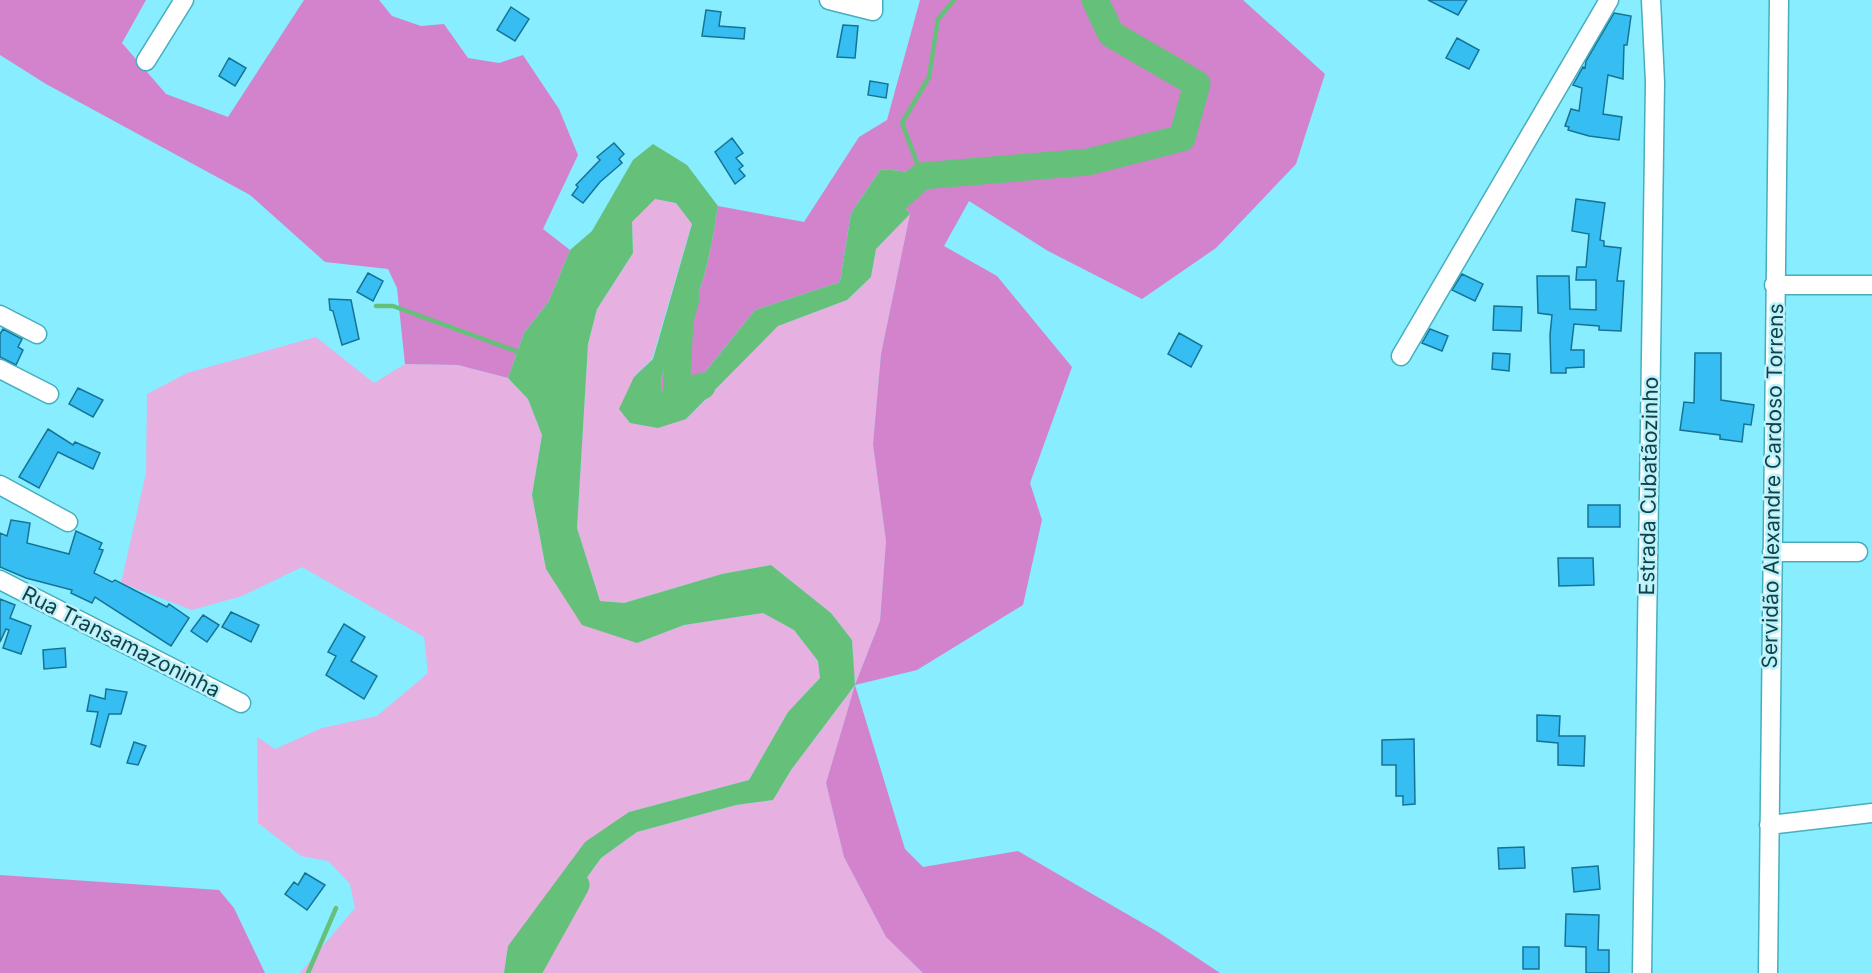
<svg xmlns="http://www.w3.org/2000/svg" width="1872" height="973" viewBox="0 0 1872 973" font-family="Inter,sans-serif">
	<rect width="100%" height="100%" fill="#88edfe"/>
	<!-- green -->
	<path fill="#e6b0e1" d="M 655,199 L 676,203 L 692,223 L 652,359 L 634,377 L 686,419 L 778,326 L 847,300 L 871,277 L 876,249 L 910,214 L 881,354 L 873,444 L 886,541 L 880,621 L 855,685 L 826,783 L 844,857 L 886,937 L 923,973 L 526,973 L 528,959 L 601,858 L 637,832 L 736,805 L 773,800 L 791,770 L 855,685 L 852,640 L 831,613 L 771,565 L 722,574 L 624,603 L 600,601 L 577,528 L 588,344 L 597,309 L 633,253 L 632,222 Z
		M 316,337 L 374,383 L 405,364 L 458,365 L 508,378 L 528,399 L 542,435 L 532,495 L 546,569 L 637,643 L 684,625 L 763,613 L 794,630 L 818,661 L 820,678 L 788,712 L 749,780 L 629,812 L 508,946 L 504,973 L 300,973 L 355,908 L 350,884 L 328,861 L 301,856 L 258,823 L 257,737 L 275,749 L 322,728 L 377,716 L 428,673 L 424,637 L 302,567 L 242,596 L 192,610 L 121,583 L 146,473 L 147,394 L 187,373 Z"/>
	<!-- forest -->
	<path fill="#d283cc" d="M 0,0 L 146,0 L 122,43 L 166,94 L 228,117 L 304,0 L 379,0 L 392,16 L 421,26 L 444,24 L 468,58 L 499,63 L 523,55 L 559,109 L 578,155 L 543,229 L 570,250 L 549,301 L 524,333 L 508,378 L 458,365 L 405,364 L 397,288 L 388,269 L 325,262 L 250,195 L 46,84 L 0,55 Z
		M 920,0 L 1243,0 L 1325,74 L 1296,164 L 1216,248 L 1142,299 L 1048,251 L 969,201 L 944,246 L 997,276 L 1072,367 L 1030,483 L 1042,520 L 1023,605 L 917,670 L 855,685 L 905,849 L 923,867 L 1018,851 L 1158,932 L 1220,973 L 923,973 L 886,937 L 844,857 L 826,783 L 855,685 L 880,621 L 886,541 L 873,444 L 881,354 L 910,214 L 893,191 L 938,175 L 881,169 L 851,213 L 840,282 L 755,310 L 702,376 L 669,394 L 661,390 C 660,361 680,336 692,309 C 707,275 712,242 718,206 L 804,222 L 859,137 L 887,120 Z
		M 0,875 L 219,890 L 234,908 L 265,973 L 0,973 Z"/>
	<!-- water -->
	<path fill="#65c17a" d="M 653,144 L 687,165 L 718,206 C 712,242 707,275 692,309 C 681,336 660,361 661,390 L 669,394 L 702,376 L 755,310 L 840,282 L 851,213 L 881,169 L 940,175 L 893,191 L 910,214 L 876,249 L 871,277 L 847,300 L 778,326 L 686,419 L 658,428 L 630,423 L 619,409 L 634,377 L 653,359 L 692,224 L 676,203 L 655,199 L 632,222 L 633,253 L 597,309 L 588,344 L 577,528 L 600,601 L 624,603 L 722,574 L 771,565 L 831,613 L 852,640 L 855,685 L 791,770 L 773,800 L 736,805 L 637,832 L 601,858 L 528,959 L 526,973 L 504,973 L 508,946 L 585,842 L 629,812 L 749,780 L 788,712 L 820,678 L 818,661 L 794,630 L 763,613 L 684,625 L 637,643 L 582,625 L 546,569 L 532,495 L 542,435 L 528,399 L 508,378 L 524,333 L 549,301 L 570,250 L 592,231 L 633,160 Z"/>
	<g fill="none" stroke-linecap="round" stroke-linejoin="round">
		<!-- stream -->
		<path stroke="#65c17a" stroke-width="4.5" d="M 922,176 L 902,123 L 929,77 L 938,19 L 954,0
			M 376,306 L 393,306 L 524,354
			M 308,973 L 336,908"/>
		<!-- river -->
		<path stroke="#65c17a" stroke-width="27" d="M 873,224 L 874,219 L 922,176 L 1088,162 L 1182,138 L 1197,84 L 1111,34 L 1095,0
			M 686,298 L 680,320 L 676,398 L 702,386
			M 527,973 L 576,885"/>
	</g>
	<!-- building -->
	<path fill="#36bef3" stroke="#167396" stroke-width="1.5" d="M 1428,0 L 1467,0 L 1458,15 Z
		M 511,7 L 529,19 L 515,41 L 497,30 Z
		M 706,10 L 721,12 L 719,26 L 745,28 L 744,39 L 702,36 Z
		M 1614,13 L 1631,16 L 1627,45 L 1624,45 L 1623,79 L 1608,75 L 1603,114 L 1622,117 L 1619,140 L 1589,136 L 1568,130 L 1569,127 L 1565,126 L 1571,109 L 1579,111 L 1582,88 L 1573,85 L 1583,67 L 1585,68 L 1586,61 Z
		M 843,25 L 858,26 L 855,58 L 837,57 Z
		M 1457,38 L 1479,50 L 1469,69 L 1446,58 Z
		M 229,58 L 246,68 L 235,86 L 219,76 Z
		M 870,81 L 888,84 L 886,98 L 868,95 Z
		M 732,138 L 743,153 L 736,158 L 743,166 L 739,169 L 745,176 L 735,184 L 715,152 Z
		M 614,143 L 624,154 L 619,159 L 622,163 L 600,182 L 583,203 L 572,195 L 578,187 L 576,185 L 600,160 L 597,157 Z
		M 1576,199 L 1605,203 L 1600,240 L 1604,241 L 1604,246 L 1621,248 L 1617,281 L 1624,281 L 1621,331 L 1599,330 L 1599,326 L 1574,324 L 1571,350 L 1584,350 L 1584,367 L 1566,368 L 1566,373 L 1551,373 L 1550,335 L 1552,315 L 1538,313 L 1537,276 L 1569,276 L 1570,309 L 1596,310 L 1596,280 L 1576,280 L 1577,267 L 1586,267 L 1589,234 L 1572,231 Z
		M 368,273 L 383,281 L 373,301 L 357,292 Z
		M 1462,274 L 1483,284 L 1475,301 L 1452,290 Z
		M 329,299 L 351,300 L 359,339 L 342,345 L 333,311 L 330,310 Z
		M 1494,306 L 1522,307 L 1521,331 L 1493,330 Z
		M 3,329 L 22,339 L 18,347 L 23,350 L 16,365 L 0,357 L 0,334 Z
		M 1430,329 L 1448,336 L 1442,351 L 1422,343 Z
		M 1179,333 L 1202,346 L 1191,367 L 1168,354 Z
		M 1493,353 L 1510,354 L 1509,371 L 1492,369 Z
		M 1695,353 L 1721,353 L 1721,400 L 1754,405 L 1751,425 L 1744,424 L 1742,442 L 1720,439 L 1720,435 L 1680,430 L 1684,402 L 1694,403 Z
		M 78,388 L 103,400 L 93,417 L 69,404 Z
		M 48,429 L 73,445 L 75,442 L 100,453 L 93,469 L 58,452 L 39,488 L 19,477 Z
		M 1588,505 L 1620,505 L 1620,527 L 1588,527 Z
		M 11,520 L 30,523 L 27,543 L 69,554 L 76,531 L 102,543 L 99,549 L 103,550 L 94,573 L 112,582 L 115,580 L 167,607 L 169,604 L 189,618 L 171,646 L 95,597 L 92,603 L 71,593 L 72,590 L 26,578 L 0,567 L 0,533 L 7,536 Z
		M 1558,558 L 1593,558 L 1594,585 L 1559,586 Z
		M 0,599 L 15,605 L 10,618 L 31,626 L 21,654 L 3,648 L 9,630 L 6,629 L 0,642 Z
		M 231,612 L 259,625 L 251,642 L 222,627 Z
		M 203,615 L 219,625 L 207,642 L 191,631 Z
		M 344,624 L 365,637 L 351,661 L 377,676 L 364,699 L 326,675 L 336,656 L 328,652 Z
		M 65,648 L 66,667 L 44,669 L 43,650 Z
		M 106,689 L 127,692 L 121,714 L 109,714 L 100,747 L 91,744 L 98,712 L 87,711 L 90,695 L 105,699 Z
		M 1537,715 L 1560,716 L 1559,736 L 1585,736 L 1584,766 L 1558,765 L 1558,743 L 1537,741 Z
		M 1414,739 L 1415,804 L 1403,805 L 1403,796 L 1396,796 L 1396,765 L 1382,765 L 1382,740 Z
		M 134,742 L 146,746 L 138,765 L 127,763 Z
		M 1524,847 L 1525,868 L 1499,869 L 1498,848 Z
		M 1598,866 L 1600,889 L 1574,892 L 1572,868 Z
		M 305,873 L 325,885 L 307,910 L 285,894 L 294,882 L 298,885 Z
		M 1566,914 L 1599,915 L 1598,950 L 1609,950 L 1609,973 L 1586,973 L 1586,947 L 1565,946 Z
		M 1523,947 L 1539,947 L 1539,969 L 1523,969 Z"/>
	<g fill="none" stroke-linecap="round" stroke-linejoin="round">
		<defs>
			<path id="minor" d="M 829,0 L 873,11 L 873,0
				M 146,61 L 184,0
				M 1774,285 L 1872,285
				M 0,315 L 37,334
				M 1401,356 L 1609,0
				M 0,369 L 49,394
				M 0,485 L 68,522
				M 1772,552 L 1858,552
				M 0,580 L 241,703
				M 1769,825 L 1872,813
				M 1642,973 L 1655,82 L 1651,0
				M 1768,973 L 1779,0"/>
		</defs>
		<!-- minor casing -->
		<use href="#minor" stroke="#46aebe" stroke-width="21"/>
		<!-- minor -->
		<use href="#minor" stroke="#fff" stroke-width="18"/>
	</g>
	<g text-anchor="middle" stroke-width="5" stroke-linejoin="round" paint-order="stroke">
		<!-- street labels -->
		<g font-size="21" fill="#133f46" stroke="#bbf3fd">
			<text transform="translate(1649 486) rotate(-89)" y="7">Estrada Cubatãozinho</text>
			<text transform="translate(1773 486) rotate(-89)" y="7">Servidão Alexandre Cardoso Torrens</text>
			<text transform="translate(121 642) rotate(27)" y="7">Rua Transamazoninha</text>
		</g>
	</g>
</svg>
